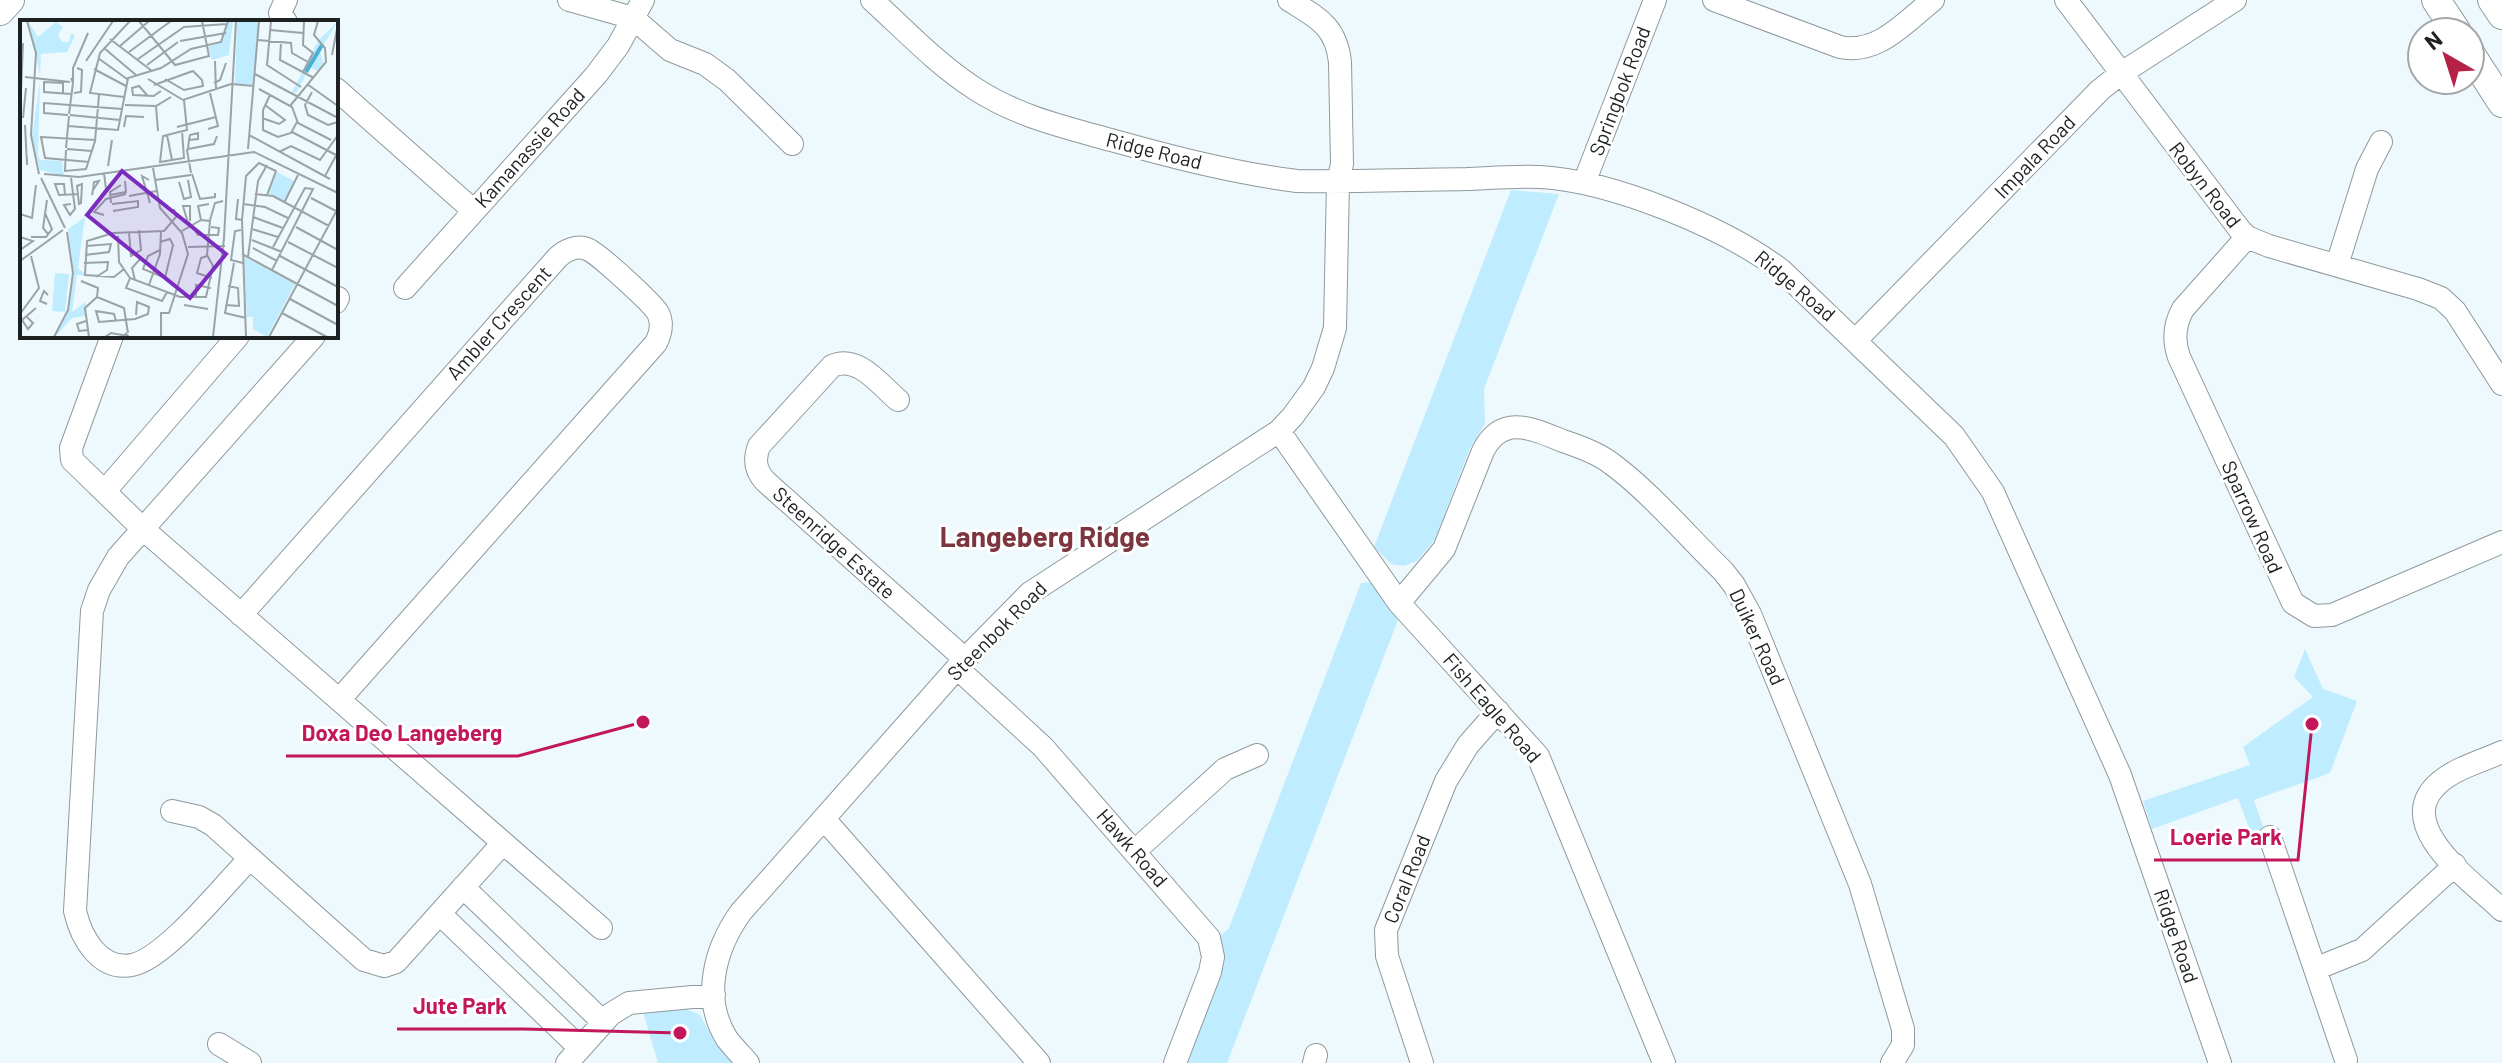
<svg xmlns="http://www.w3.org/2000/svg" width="2502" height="1063" viewBox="0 0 2502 1063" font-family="Barlow,sans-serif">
	<rect width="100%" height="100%" fill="#eef9fd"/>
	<!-- green -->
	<path fill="#bfedff" d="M 1511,190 L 1559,194 L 1484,389 L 1485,424 L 1470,448 L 1435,539 L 1417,561 L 1404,566 L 1391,564 L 1374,547 Z
		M 1371,582 L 1398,620 L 1227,1063 L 1188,1063 L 1222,964 L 1223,949 L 1219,937 L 1229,928 L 1361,583 Z
		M 2305,649 L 2323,689 L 2357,701 L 2330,773 L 2254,800 L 2264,829 L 2251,833 L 2238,798 L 2152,829 L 2143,801 L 2250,765 L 2243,747 L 2313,697 L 2294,677 Z
		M 686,1009 L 700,1015 L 717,1046 L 732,1063 L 658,1063 L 643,1012 Z"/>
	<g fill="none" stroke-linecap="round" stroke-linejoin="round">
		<defs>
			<path id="minor" d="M 286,0 L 280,13 L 286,22
				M 569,0 L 633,18 L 670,50 L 705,64 L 727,80 L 792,144
				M 872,0 C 905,30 937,64 974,88 C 1016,116 1064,127 1111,140 C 1172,157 1234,173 1297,181 C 1354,182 1411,180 1467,179 C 1491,178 1516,176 1540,177 C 1612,181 1724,227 1781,270 L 1954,436 L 1993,492 L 2120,775 L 2220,1063
				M 1714,0 L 1840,47 C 1878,55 1905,22 1933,0
				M 2066,0 L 2240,230 L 2247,237 L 2269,246 L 2418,289 L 2441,298 L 2455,311 L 2502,384
				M 336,89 L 474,211
				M 1584,183 L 1655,0
				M 2247,237 L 2183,309 C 2174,325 2173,340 2179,357 L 2293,603 L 2314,616 L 2332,615 L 2502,542
				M 2337,265 L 2367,169 L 2381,142
				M 405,288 L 596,75 L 618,46 L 643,0
				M 336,302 L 338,298
				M 112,336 L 71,448 L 72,460 L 143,529 L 601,928
				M 1856,340 L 2100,90 L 2120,74 L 2235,0
				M 898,400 C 880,385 858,354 832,366 L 759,446 C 754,459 755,470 765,481 L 965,659
				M 1279,431 L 1399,603 L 1538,756 L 1664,1063
				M 105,491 L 238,336
				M 1399,603 L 1444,549 L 1483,451 C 1502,413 1533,429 1563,441 C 1580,447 1598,453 1612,464 C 1650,492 1689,538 1723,571 L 1734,585 L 1750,614 L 1860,884 L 1903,1029 L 1903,1045 L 1892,1063
				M 241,615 L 558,257 C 566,250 577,245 587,249 C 597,252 653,304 658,313 C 663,323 661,333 656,343 L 339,700
				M 957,668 L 1043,747 L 1209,938 L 1213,957 L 1210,972 L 1175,1063
				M 2502,752 C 2482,761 2456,768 2440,782 C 2389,824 2473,882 2502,910
				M 172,811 L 199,817 L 213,825 L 364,960 L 384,966 L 396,962 L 503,843
				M 824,819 L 1039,1063
				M 2270,837 L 2346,1060
				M 1135,851 L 1225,769 L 1257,755
				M 250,858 C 225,884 165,959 132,965 C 99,971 81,937 75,911 L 92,611 L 99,590 L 118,557 L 314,336
				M 463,887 L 603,1022
				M 440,914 L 580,1048
				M 2315,969 L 2362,950 L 2455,865
				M 219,1044 L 250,1063
				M 567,1063 L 611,1014 L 629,1003 L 714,995
				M 748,1063 C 741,1055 733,1047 727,1039 C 701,998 715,948 741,912 L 965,659 L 1030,593 L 1279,431 L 1293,416 L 1314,387 L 1323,368 L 1335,328 L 1338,182 L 1342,164 L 1340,62 C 1336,26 1318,18 1289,0
				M 1314,1063 L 1316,1055
				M 1422,1063 L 1387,956 L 1386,930 L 1446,781 L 1468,745 L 1498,711"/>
			<path id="major" d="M 2436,0 L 2457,32
				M 2492,0 L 2502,15
				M 0,11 L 10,0
				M 2470,53 L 2502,103"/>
		</defs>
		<!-- minor casing -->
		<use href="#minor" stroke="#8e999d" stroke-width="24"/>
		<!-- major casing -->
		<use href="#major" stroke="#8e999d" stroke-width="30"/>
		<!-- minor -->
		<use href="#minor" stroke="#fff" stroke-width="22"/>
		<!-- major -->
		<use href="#major" stroke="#fff" stroke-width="28"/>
	</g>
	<g text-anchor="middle" stroke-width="6" stroke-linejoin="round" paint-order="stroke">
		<!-- street labels -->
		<g font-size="20" fill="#1d2122" stroke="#fff">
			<text transform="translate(1620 91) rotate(-69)" y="7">Springbok Road</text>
			<text transform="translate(530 148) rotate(-48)" y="7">Kamanassie Road</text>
			<text transform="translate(1154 151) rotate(14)" y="7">Ridge Road</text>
			<text transform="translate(2035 157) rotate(-46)" y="7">Impala Road</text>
			<text transform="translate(2205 185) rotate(52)" y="7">Robyn Road</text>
			<text transform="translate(1795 286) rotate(40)" y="7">Ridge Road</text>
			<text transform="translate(499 323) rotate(-48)" y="7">Ambler Crescent</text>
			<text transform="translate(2252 517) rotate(66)" y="7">Sparrow Road</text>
			<text transform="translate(834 543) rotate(42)" y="7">Steenridge Estate</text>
			<text transform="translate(997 631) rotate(-45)" y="7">Steenbok Road</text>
			<text transform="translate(1757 637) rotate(65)" y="7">Duiker Road</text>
			<text transform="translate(1492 708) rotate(49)" y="7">Fish Eagle Road</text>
			<text transform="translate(1132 848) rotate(49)" y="7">Hawk Road</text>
			<text transform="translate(1407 879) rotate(-68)" y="7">Coral Road</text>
			<text transform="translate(2176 936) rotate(71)" y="7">Ridge Road</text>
		</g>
		<!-- district labels -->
		<g font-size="28" font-weight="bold" fill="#7d3540" stroke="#fff">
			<text x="1045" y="547">Langeberg Ridge</text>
		</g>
	</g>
	<!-- overview -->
	<g transform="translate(20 20)">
		<rect width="318" height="318" fill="#eef9fd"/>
		<path d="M 8,1 L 18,17 L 36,2 L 43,7 L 38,15 L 42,22 L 49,22 L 51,13 L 55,16 L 47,32 L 21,34 L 20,56 ZM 208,1 L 213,1 L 209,35 L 192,40 L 188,27 L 200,23 ZM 217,1 L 239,1 L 233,65 L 215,64 ZM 318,1 L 300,31 L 304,45 L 298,51 L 290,47 L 276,73 L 272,72 L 298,21 ZM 20,60 L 18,135 L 20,140 L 42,141 L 44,156 L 20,150 L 12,117 ZM 257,152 L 274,161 L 264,181 L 248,174 ZM 65,197 L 58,248 L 68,256 L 57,255 L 52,292 L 66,282 L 65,296 L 52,298 L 35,317 L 48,292 L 54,254 L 48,209 ZM 224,237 L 275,264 L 247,317 L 233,309 L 233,297 L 227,297 ZM 35,253 L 49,254 L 45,292 L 32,291 Z" fill="#bfedff"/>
		<path fill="none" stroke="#49b0d2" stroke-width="4" d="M 286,52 L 302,25"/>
		<path fill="none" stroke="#9aa3a5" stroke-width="2" d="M 7,1 L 16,33 L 11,115 L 19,154M 119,1 L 155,45 L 189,36 L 182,1M 251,1 L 247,45 L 281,67M 250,10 L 283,13M 90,19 L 132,51M 238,20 L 271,23 L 272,33 L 288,42M 160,21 L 206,13M 261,22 L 260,40 L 294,58M 100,26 L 129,1M 84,28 L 116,55M 109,32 L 151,1M 312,35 L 317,9M 78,38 L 107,59M 118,39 L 164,7 L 207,4M 66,41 L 93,1M 195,41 L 196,70M 127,45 L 158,22M 74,49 L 106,66M 283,52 L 293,33 L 283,25 L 284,1M 235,54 L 318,98M 5,57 L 50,62M 51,58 L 53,63 L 53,48 L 68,13M 128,59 L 163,80 L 211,64 L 234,66M 145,59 L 164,70 L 183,66 L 182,60M 194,63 L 200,60 L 206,43M 287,64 L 318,86M 134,65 L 173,51 L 182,60M 239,69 L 272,87 L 278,103 L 311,120M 292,72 L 285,85 L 288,95 L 308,105 L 318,102M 43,73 L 43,63 L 24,62 L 24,72 L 51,74M 54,73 L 61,72 L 62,50 L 57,48M 127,75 L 119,66 L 112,68 L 113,75 L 134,76 L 135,75 L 141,71M 250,75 L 243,90 L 243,110 L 258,117 L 271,113 L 277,102M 104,77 L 70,73 L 80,33 L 110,1M 105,85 L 136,86 L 151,77M 136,86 L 138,111M 270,86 L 306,42 L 305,28 L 294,15 L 298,1M 49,94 L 53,63M 48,95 L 24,93 L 24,83 L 102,89M 50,95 L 100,100M 0,97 L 3,23M 3,98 L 6,68M 242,98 L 259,104 L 265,100 L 245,85M 5,105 L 7,145 L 7,137M 48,106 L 98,110 L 108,58 L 141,48 L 171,29 L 201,22 L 208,1M 104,107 L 106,96 L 124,97M 157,107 L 196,97M 188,109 L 198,106 L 190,73M 162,111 L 164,138 L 140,142 L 143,116 L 167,110 L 164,80M 272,112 L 318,136M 147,115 L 152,140M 229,115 L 310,159M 169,120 L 178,119 L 178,113 L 170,115 L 169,120 L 168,129 L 167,130 L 171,153M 46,128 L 49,96M 47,129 L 72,131M 168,129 L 194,124 L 197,116M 228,129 L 239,1M 46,130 L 45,151 L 66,149 L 75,121 L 79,75M 259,132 L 271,126 L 300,140 L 318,115M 69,142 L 25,138 L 21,117 L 75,120M 88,146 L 92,120M 133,148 L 140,188 L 162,213 L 168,234 L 149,293 L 141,293 L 141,317M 24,154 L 59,157 L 234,132 L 318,173M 172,154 L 180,179 L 195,177 L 195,173M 305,156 L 318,132M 21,158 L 45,208M 51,158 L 55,189 L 50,195 L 44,185 L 51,184M 129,160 L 122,156 L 130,183M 135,160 L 171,155M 159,162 L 164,179 L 171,177 L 168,160M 62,164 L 61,183 L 59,184 L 57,166 ZM 235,174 L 253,176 L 309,206M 45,175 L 44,164 L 35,164 L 39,175 L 40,175 L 57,174M 72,175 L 73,170 L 74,162 L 79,161 L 73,170M 90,175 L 106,172 L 105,161M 109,176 L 137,171M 80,177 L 86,169 L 84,153M 291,178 L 316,191M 218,179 L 216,199 L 222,200M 27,180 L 23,208 L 28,214M 91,183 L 90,172 L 101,165M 264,183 L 278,155M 92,184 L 118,181 L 118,187 L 93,191M 223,184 L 245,187 L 268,198M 0,194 L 12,198 L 16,165M 84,195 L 74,192 L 86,179 L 106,174M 233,197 L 263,208M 181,200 L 178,186 L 189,184M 190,200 L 195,183 L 203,181M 169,202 L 178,215 L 198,215 L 199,208 L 191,207M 168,203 L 163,186 L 170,186 L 170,201M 276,207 L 318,230M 232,209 L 258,217M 221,210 L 215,211 L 211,240 L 223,243M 109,212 L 111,236 L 121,230 L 119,210M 98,216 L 99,242 L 110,258 L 160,277 L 186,277 L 193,246 L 187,235 L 190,201 L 181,200 L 162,211M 0,217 L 13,221 L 0,230M 11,217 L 26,217 L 32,209 L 25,193M 232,220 L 262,232M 140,222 L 150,219 L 153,225 L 145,258 L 123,249 L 128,236 L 140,230M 268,222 L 318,248M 168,227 L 205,226M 233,228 L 257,241M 222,234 L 318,286M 65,235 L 89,232 L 91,224 L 66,226M 187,236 L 181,238 L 177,253 L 192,258M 260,236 L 318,267M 228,237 L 238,161 L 247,145M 0,241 L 43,210M 64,243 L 88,242 L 87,250 L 76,257M 214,243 L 205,293 L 226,298M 104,249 L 94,257 L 65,255 L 67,221 L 93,213 L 144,211 L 156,197 L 154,189M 252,250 L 293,169 L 285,168 L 253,227M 110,258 L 106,268 L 142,281 L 147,272M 115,260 L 112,248 L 121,238M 61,261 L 78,268 L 77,277M 129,265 L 140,234 L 141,211M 176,278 L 176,265 L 191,268M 270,279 L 318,305M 27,284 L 20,281 L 24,271 L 28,275M 164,285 L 188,289M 206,285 L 219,286 L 218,268 L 208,266M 262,293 L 307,317M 0,294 L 19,268 L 11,236M 7,297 L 13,303 L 8,309 L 2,300 L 16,288M 66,301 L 57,304 L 59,311 L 68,310M 96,301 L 94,294 L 76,291 L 79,302 L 115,299 L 128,294 L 129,287 L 117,282 L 116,295M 34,317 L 48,290 L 53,253 L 47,212M 69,317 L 65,288 L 77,277 L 104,288 L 108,313M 85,317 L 91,313 L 108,316 L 105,313M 193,317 L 204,218 L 216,1M 226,317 L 222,200 L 226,156 L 239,143 L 256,151 L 247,175M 249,317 L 318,188"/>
		<path fill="#7b2cbf" fill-opacity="0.15" stroke="#7b2cbf" stroke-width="4" d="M 102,151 L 206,234 L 170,278 L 67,195 Z"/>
		<rect width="318" height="318" fill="none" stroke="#1d2122" stroke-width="4"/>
	</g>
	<!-- callouts -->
	<path fill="none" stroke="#c2185b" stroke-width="3" d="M643 722L518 756H286M2312 724L2298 860H2154M680 1033L524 1029H397"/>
	<g fill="#c2185b" stroke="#fff" stroke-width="3">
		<circle cx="643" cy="722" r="8"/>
		<circle cx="2312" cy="724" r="8"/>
		<circle cx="680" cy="1033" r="8"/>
	</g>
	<g font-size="22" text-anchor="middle" font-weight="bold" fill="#c2185b" stroke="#fff" stroke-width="6" stroke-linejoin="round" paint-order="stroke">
		<text x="402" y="741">Doxa Deo Langeberg</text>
		<text x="2226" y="845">Loerie Park</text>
		<text x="460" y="1014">Jute Park</text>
	</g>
	<!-- north arrow -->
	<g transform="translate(2446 56) rotate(321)"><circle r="38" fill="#ffffff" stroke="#a5a6a7" stroke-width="2"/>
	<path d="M0-6L14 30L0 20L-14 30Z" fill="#b42248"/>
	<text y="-12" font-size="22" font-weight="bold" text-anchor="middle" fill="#1d2122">N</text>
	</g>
</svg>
